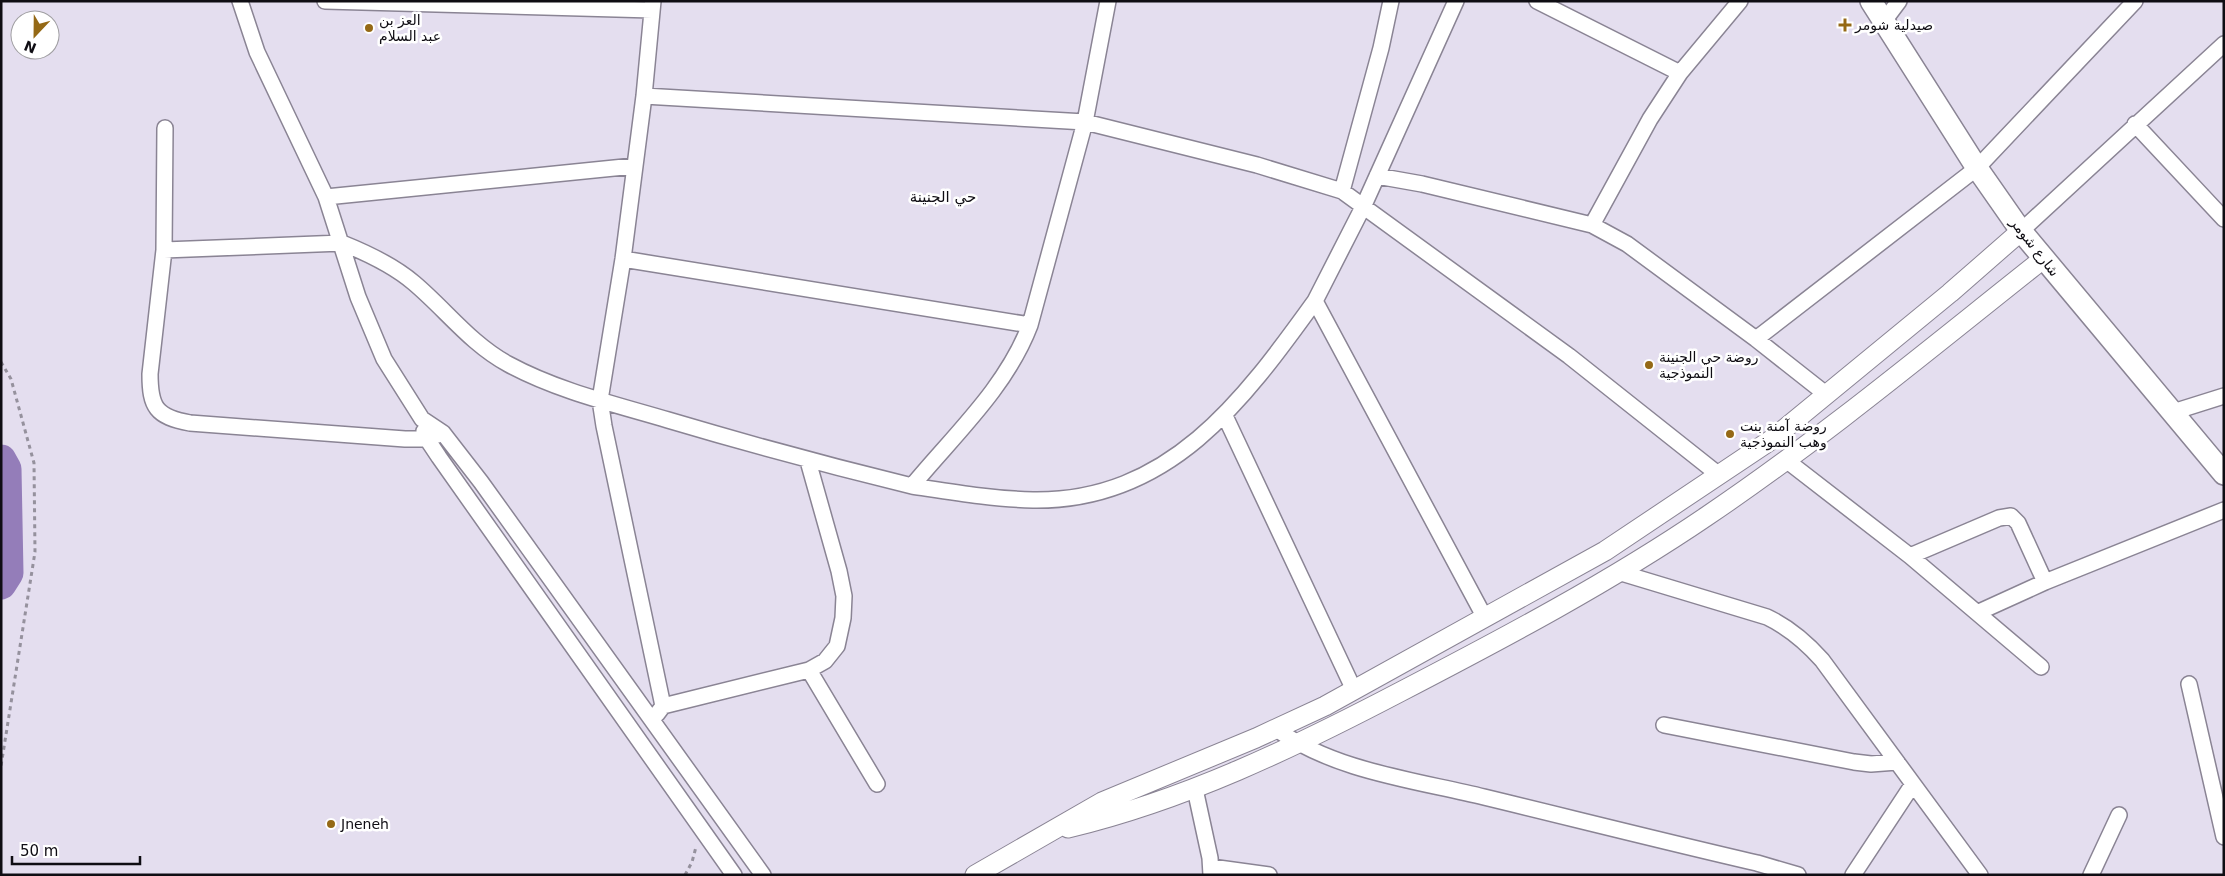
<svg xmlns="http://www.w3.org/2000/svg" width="2225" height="876" viewBox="0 0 2225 876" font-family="'DejaVu Sans','Noto Naskh Arabic',sans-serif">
	<rect width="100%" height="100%" fill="#e4deef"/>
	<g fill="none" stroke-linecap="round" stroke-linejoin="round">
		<!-- river -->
		<path stroke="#947db9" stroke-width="31" d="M 1,460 L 6,469 L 8,573 L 1,584"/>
		<defs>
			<path id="minor" d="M 240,1 L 257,52 L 326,197
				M 325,1 L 652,10
				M 653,1 L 644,96 L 623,259 L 600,400 L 604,426 L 663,706
				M 1537,1 L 1680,73
				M 1740,1 L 1680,73 L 1650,119 L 1592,225 L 1627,244 L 1756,339 L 1827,395
				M 1884,21 L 1899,1
				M 644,96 L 1085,122 L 1257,165 L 1342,191 L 1569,356 L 1719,475
				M 2135,124 L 2224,219
				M 165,128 L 164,250 L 150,374 C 150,407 156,417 190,423 L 405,439 L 427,439 L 443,433
				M 634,166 L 326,197 L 358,297 L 384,359 L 422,419 L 443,433 L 481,482 L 763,875
				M 1377,176 L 1422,184 L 1592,225
				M 1342,191 L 1381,48 L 1391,1
				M 2021,231 L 2224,44
				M 164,250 L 342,243 C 367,253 393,265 414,283 C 446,310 471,344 508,364 C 558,391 614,404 668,420 C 749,444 830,466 912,486 C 954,435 1006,388 1030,325 L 1085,122 L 1108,1
				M 623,259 L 1030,325
				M 1315,301 L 1364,205 L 1456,1
				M 1756,339 L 1977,168 L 2135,1
				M 2173,412 L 2224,396
				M 1225,416 L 1354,690
				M 424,431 L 427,439 L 439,457 L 734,875
				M 1786,460 L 1910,556 L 2041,667
				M 912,486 C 952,492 993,499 1033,500 C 1169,502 1243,401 1315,301 L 1485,618
				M 1910,556 L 1999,518 L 2011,516 L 2018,523 L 2045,582
				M 1618,572 L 1767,617 C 1790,628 1806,642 1822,660 L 1980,875
				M 1979,612 L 2045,582 L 2224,510
				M 809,670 L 877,784
				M 2189,684 L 2224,837
				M 657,714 L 663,706 L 809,670 L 825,661 L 837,646 L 843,618 L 844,596 L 839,571 L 808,461
				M 1664,725 L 1854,762 L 1871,764 L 1897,762
				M 1276,729 C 1335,771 1414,780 1484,797 C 1575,819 1666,842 1757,863 L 1798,875
				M 1195,789 L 1210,858 L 1211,875
				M 1211,867 L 1269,875
				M 1853,875 L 1913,784
				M 2091,875 L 2119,815"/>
			<path id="tertiary" d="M 1068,828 C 1185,800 1293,748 1400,692 C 1504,638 1610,582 1707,516 C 1824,437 1933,346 2043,259
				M 975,875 L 1102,802 L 1256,738 L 1325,706 L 1605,551 L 1771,440 L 1950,293 L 2021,231"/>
			<path id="secondary" d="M 1871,1 L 1977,168 L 2021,231 L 2224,474"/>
		</defs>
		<!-- minor casing -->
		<use href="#minor" stroke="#8a8494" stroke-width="18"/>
		<!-- tertiary casing -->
		<use href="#tertiary" stroke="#8a8494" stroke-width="21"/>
		<!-- secondary casing -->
		<use href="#secondary" stroke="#8a8494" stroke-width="24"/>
		<!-- path -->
		<path stroke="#95919d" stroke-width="3" stroke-dasharray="4 4" stroke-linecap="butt" d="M 1,362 L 11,379 L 34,463 L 35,552 L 1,766
			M 685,875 L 692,862 L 696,847"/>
		<!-- minor -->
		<use href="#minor" stroke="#fff" stroke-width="15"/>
		<!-- tertiary -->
		<use href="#tertiary" stroke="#fff" stroke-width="19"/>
		<!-- secondary -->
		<use href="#secondary" stroke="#fff" stroke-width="21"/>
	</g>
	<!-- markers -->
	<g fill="#956916" stroke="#fff" stroke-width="2">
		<path d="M1842.5 17.5h5v5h5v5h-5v5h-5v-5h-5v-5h5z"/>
		<circle cx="369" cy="28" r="5"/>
		<circle cx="1649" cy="365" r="5"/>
		<circle cx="1730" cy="434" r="5"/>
		<circle cx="331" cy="824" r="5"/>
	</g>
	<g text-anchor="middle" stroke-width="5" stroke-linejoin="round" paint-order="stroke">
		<!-- poi labels -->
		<g font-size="14" fill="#0f0d13" stroke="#fff" text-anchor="start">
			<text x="379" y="25">العز بن<tspan x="379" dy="16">عبد السلام</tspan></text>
			<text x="1855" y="30">صيدلية شومر</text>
			<text x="1659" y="362">روضة حي الجنينة<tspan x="1659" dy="16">النموذجية</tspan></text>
			<text x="1740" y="431">روضة آمنة بنت<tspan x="1740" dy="16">وهب النموذجية</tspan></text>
			<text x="341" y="829">Jneneh</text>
		</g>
		<!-- street labels -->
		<g font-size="14" fill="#0f0d13" stroke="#fff">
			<text transform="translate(2035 247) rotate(52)" y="5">شارع شومر</text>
		</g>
		<!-- neighbourhood labels -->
		<g font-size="15" fill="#0f0d13" stroke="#fff">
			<text x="943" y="202">حي الجنينة</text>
		</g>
	</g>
	<!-- border -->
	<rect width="2225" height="876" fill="none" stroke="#0f0d13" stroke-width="5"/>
	<!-- north arrow -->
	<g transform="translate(35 35) rotate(202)"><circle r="24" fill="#ffffff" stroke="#9f9ea1"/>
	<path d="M0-4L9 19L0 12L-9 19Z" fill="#956916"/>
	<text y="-8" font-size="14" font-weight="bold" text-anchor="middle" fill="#0f0d13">N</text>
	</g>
	<!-- scale -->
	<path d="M12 856v8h128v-8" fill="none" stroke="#0f0d13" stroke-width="2.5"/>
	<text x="20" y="856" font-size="15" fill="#0f0d13" stroke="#ffffff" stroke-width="4" paint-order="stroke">50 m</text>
</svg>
